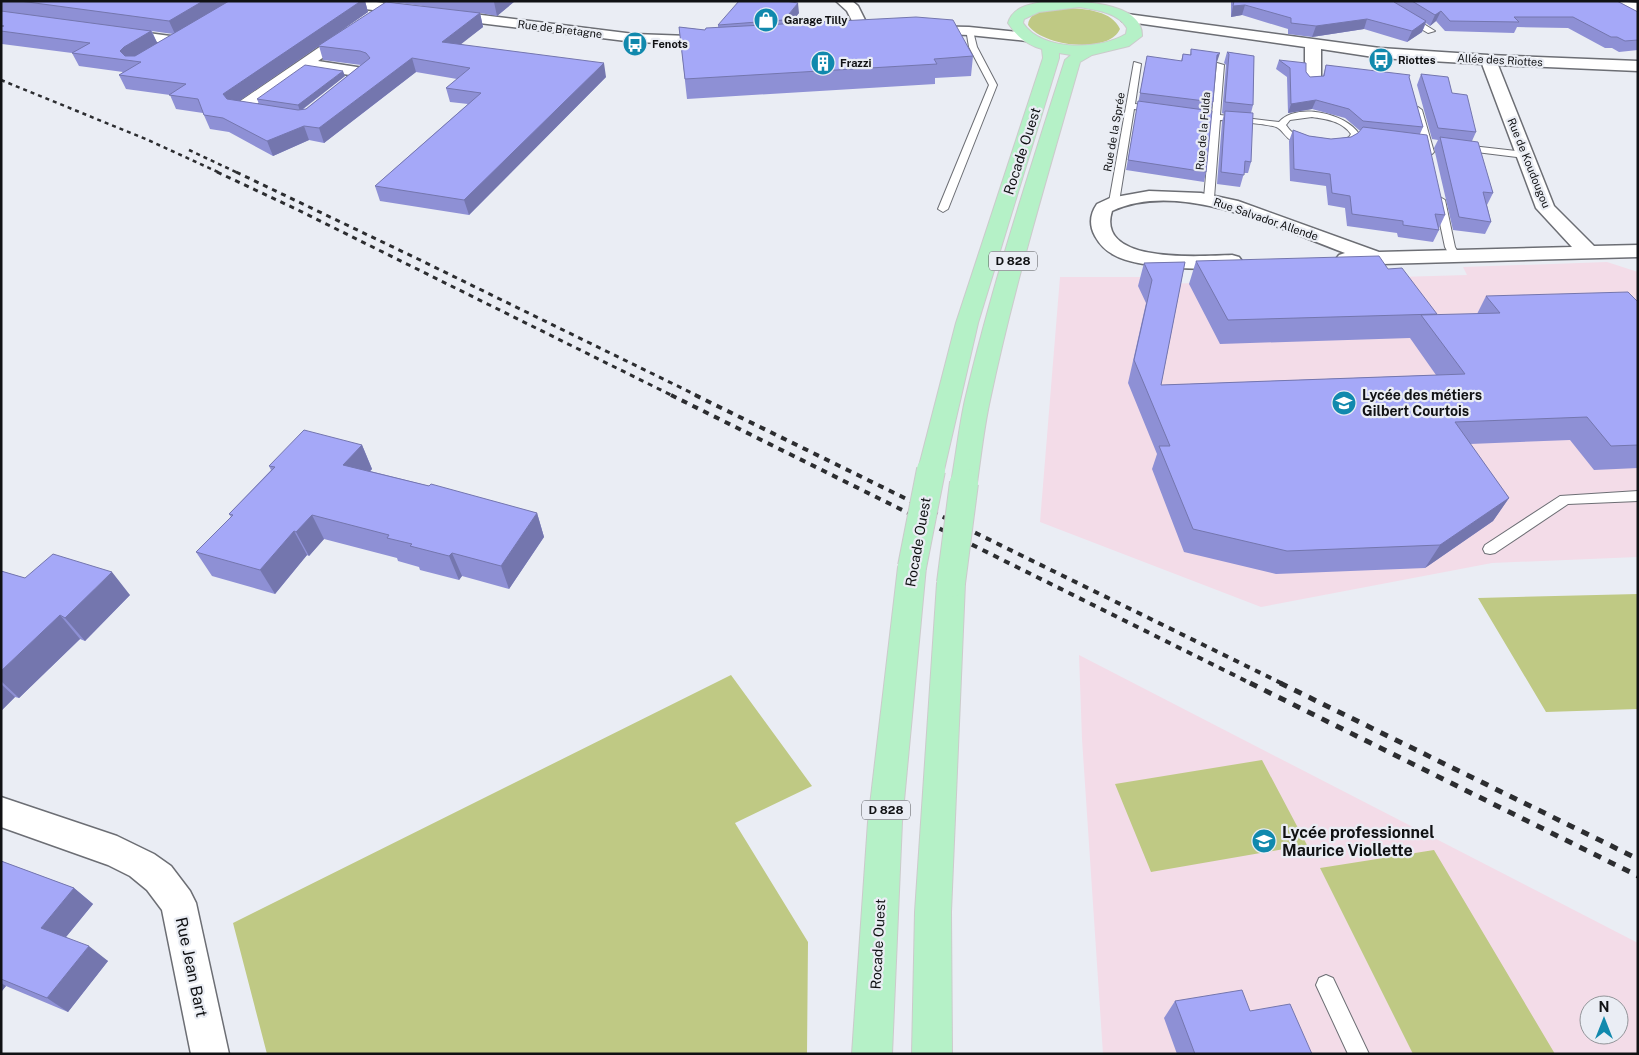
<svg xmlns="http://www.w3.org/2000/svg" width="1639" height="1055" viewBox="0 0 1639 1055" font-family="'Public Sans',sans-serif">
	<rect width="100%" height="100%" fill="#eaedf4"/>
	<!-- education -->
	<path fill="#f3dce8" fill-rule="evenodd" d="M 1607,262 L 1638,272 L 1638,557 L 1492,563 L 1261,607 L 1040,522 L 1060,277 L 1146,277 L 1160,284 L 1467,275 L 1463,267 Z
		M 1079,655 L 1638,943 L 1638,1054 L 1103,1054 L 1082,739 ZM 1589,1005 L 1619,1005 L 1619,1035 L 1589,1035 Z"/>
	<!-- green -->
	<path fill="#bfc984" d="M 1070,8 C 1087,9 1112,11 1120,29 C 1108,55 1042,46 1028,25 C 1030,7 1056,9 1070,8 Z
		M 1638,594 L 1638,709 L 1546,712 L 1478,598 Z
		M 731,675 L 812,786 L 735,823 L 808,942 L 807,1054 L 267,1054 L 233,923 Z
		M 1262,760 L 1307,845 L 1151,872 L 1115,784 Z
		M 1434,850 L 1555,1054 L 1413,1054 L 1320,868 Z"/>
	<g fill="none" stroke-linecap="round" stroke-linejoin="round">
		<defs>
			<path id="service" d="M 1385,1 L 1392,1 L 1398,8 L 1435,31 L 1428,33 L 1392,12 Z
				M 966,29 L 973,31 L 977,47 L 997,85 L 948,209 L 943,212 L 938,209 L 989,85 L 969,47 Z
				M 1134,62 L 1141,64 L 1135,104 L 1154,106 L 1158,109 L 1154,112 L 1134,109 L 1119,202 L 1114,205 L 1109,202 Z
				M 1217,63 L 1224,65 L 1220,115 L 1279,122 C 1296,102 1346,113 1359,134 C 1351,156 1309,150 1292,141 C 1285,137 1283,131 1278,128 C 1273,124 1229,121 1220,120 L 1214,198 L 1209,201 L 1206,200 L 1204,198 L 1211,119 L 1193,117 L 1189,114 L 1193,111 L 1212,114 ZM 1312,117 C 1326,119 1342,121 1351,134 L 1349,137 C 1329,149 1299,145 1286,125 L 1290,120 Z
				M 1418,107 L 1422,110 L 1434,152 L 1432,154 L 1426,154 L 1424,152 L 1414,110 Z
				M 1463,145 L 1525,152 L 1530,155 L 1525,158 L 1460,150 L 1458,148 Z
				M 1440,197 L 1445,200 L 1455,247 L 1460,256 L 1459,258 L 1451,258 L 1445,247 L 1435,200 Z
				M 1638,491 L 1638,501 L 1568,504 L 1495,553 L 1490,554 L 1485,553 L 1483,549 L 1485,545 L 1560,496 Z
				M 1326,975 L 1333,978 L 1369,1054 L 1348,1054 L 1316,985 L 1319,978 Z"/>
			<path id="minor" d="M 325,1 L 368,1 L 634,34 L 717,37 L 722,38 L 724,41 L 722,44 L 717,45 L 634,42 L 332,5 Z
				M 836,1 L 852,1 L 858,6 L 871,32 L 869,35 L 859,35 L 847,11 Z
				M 1127,14 L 1380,48 L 1488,55 L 1638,61 L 1638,71 L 1498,65 L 1554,206 L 1594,246 L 1638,245 L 1638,257 L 1346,265 L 1339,263 L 1336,259 L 1339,255 L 1345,253 C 1279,229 1181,179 1112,211 C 1095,265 1202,256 1232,255 L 1239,257 L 1242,261 L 1239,265 C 1211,272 1139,269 1114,255 C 1105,250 1100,245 1095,236 C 1089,225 1090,214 1097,204 L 1110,198 L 1149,191 L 1201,193 L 1238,201 L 1379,252 L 1572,247 L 1536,208 L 1482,64 L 1380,58 L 1321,49 L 1321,81 L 1319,84 L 1307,84 L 1305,81 L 1305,47 L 1122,21 L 1120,18 L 1122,15 Z
				M 923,26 L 969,27 L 1027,33 L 1032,34 L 1034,37 L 1032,40 L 1027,41 L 969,35 L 918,33 L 916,30 L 918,27 Z
				M 351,28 L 356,29 L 358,32 L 356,35 L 318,61 L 370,69 L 372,72 L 370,75 L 351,90 L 339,90 L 337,87 L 350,75 L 307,69 L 254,106 L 270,108 L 272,112 L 270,116 L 264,117 L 233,112 L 231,109 L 233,106 L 346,29 Z
				M 118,29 L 178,37 L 183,38 L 185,41 L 183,44 L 178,45 L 113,36 L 111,33 L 113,30 Z
				M 1,797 L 117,836 L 154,854 L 171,866 L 190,891 L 196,903 L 229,1054 L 191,1054 L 162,910 L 147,890 L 130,876 L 108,865 L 1,827 Z"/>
			<path id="tertiary" d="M 1614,1 L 1638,3 L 1638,12 L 1616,4 Z"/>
			<path id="primary" d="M 1047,1 C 1073,1 1143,0 1142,36 L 1129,46 L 1092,55 L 1080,62 C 1048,174 1014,286 990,400 C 984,427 981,456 977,483 L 973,490 L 964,492 L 955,490 L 951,483 C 956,456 959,427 965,400 C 992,285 1029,173 1065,60 L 1071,55 L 1059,53 L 1059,58 L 978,323 L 944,470 L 940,476 L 931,479 L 922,476 L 918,470 L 956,323 L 1043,58 L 1042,49 C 1027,45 1017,37 1008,23 C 1013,6 1031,4 1047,1 ZM 1079,7 C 1095,10 1118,12 1127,28 L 1126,34 C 1100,50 1042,52 1023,23 L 1024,19 L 1039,12 Z
				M 912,556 L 922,559 L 926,567 L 902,822 L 892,1054 L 852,1054 L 868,822 L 898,567 L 902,559 Z
				M 951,572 L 961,575 L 965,583 L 951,912 L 952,1054 L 912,1054 L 915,912 L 937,583 L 941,575 Z"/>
		</defs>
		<!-- service casing -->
		<use href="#service" stroke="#6c6e74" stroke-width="2"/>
		<!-- minor casing -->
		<use href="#minor" stroke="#6c6e74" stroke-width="3"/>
		<!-- tertiary casing -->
		<use href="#tertiary" stroke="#6c6e74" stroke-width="2"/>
		<!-- primary casing -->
		<use href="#primary" stroke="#cbcbcb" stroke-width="2"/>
		<!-- service -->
		<use href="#service" fill="#fff" fill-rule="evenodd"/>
		<!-- minor -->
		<use href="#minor" fill="#fff" fill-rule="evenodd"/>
		<!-- tertiary -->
		<use href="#tertiary" fill="#fff" fill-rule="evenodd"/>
		<!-- primary -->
		<use href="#primary" fill="#b5f1c7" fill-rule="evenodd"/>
		<!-- rail-far3 -->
		<path stroke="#2c2d30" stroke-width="2.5" stroke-dasharray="4 4" stroke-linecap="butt" d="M 1,80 L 148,140 L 220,173
			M 189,150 L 238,173"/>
		<!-- rail-far2 -->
		<path stroke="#2c2d30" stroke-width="3" stroke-dasharray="5 5" stroke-linecap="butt" d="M 217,172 L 296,209 L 673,396
			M 236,172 L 418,259 L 698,396"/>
		<!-- rail-far1 -->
		<path stroke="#2c2d30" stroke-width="4" stroke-dasharray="6 6" stroke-linecap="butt" d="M 671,395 L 1252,684
			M 695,395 L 1283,684"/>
		<!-- rail -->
		<path stroke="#2c2d30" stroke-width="5" stroke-dasharray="8 8" stroke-linecap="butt" d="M 1250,683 L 1638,876
			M 1280,683 L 1638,859"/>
		<defs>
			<path id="primary-bridge" d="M 912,567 L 931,470
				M 951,583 L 964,483"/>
		</defs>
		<!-- primary-bridge casing -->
		<use href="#primary-bridge" stroke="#cbcbcb" stroke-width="30" stroke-linecap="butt"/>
		<!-- primary-bridge -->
		<use href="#primary-bridge" stroke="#b5f1c7" stroke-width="28"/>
	</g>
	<!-- wall -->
	<path fill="#8e90d5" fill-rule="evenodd" d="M 1,1 L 365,1 L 368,12 L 332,37 L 423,6 L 383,1 L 515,1 L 497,16 L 480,13 L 483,27 L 460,44 L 606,77 L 469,215 L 380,201 L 375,186 L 468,104 L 450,102 L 446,88 L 457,79 L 416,72 L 324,143 L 309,140 L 273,156 L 229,132 L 210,129 L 203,113 L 176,109 L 170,95 L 126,89 L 119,75 L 123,72 L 79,66 L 72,53 L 2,44 L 1,42 ZM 152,31 L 173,34 L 157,43 ZM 319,46 L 323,60 L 361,65 L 306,109 L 302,110 L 345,76 L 257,99 L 259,104 L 239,101 Z
		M 1231,1 L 1394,1 L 1396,4 L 1394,1 L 1617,1 L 1638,12 L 1638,50 L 1619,52 L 1612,48 L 1605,48 L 1568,28 L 1517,27 L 1514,33 L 1445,31 L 1436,21 L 1430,26 L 1426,23 L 1422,32 L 1407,42 L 1364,29 L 1312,37 L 1288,34 L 1288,29 L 1242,15 L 1231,17 Z
		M 799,13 L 790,24 L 973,56 L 971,76 L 935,78 L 935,84 L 687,99 L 679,27 L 705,30 L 718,28 L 718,25 Z
		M 1191,49 L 1217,62 L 1216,63 L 1213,102 L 1211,111 L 1206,172 L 1204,182 L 1126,170 L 1145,66 L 1181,61 L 1183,54 L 1190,55 Z
		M 1227,52 L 1254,56 L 1253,105 L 1251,113 L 1251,162 L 1248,173 L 1244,173 L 1240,187 L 1217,184 L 1222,122 L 1224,114 L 1222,113 L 1226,65 L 1224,63 Z
		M 1279,60 L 1306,72 L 1310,77 L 1323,76 L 1326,65 L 1409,77 L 1423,127 L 1420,134 L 1445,215 L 1439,228 L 1438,227 L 1439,230 L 1433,242 L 1398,237 L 1397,233 L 1347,226 L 1345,208 L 1328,205 L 1326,186 L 1290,181 L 1289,141 L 1293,130 L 1309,136 L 1331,139 L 1351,137 L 1358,133 L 1361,130 L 1359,130 L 1345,118 L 1312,109 L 1288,113 L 1287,77 L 1276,69 Z
		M 1421,74 L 1452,93 L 1476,132 L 1472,141 L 1493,193 L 1487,205 L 1491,222 L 1485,234 L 1453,230 L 1434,148 L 1438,140 L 1432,139 L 1417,85 Z
		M 1196,261 L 1388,269 L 1437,315 L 1477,314 L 1486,296 L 1638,302 L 1638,468 L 1594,470 L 1570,440 L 1470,444 L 1509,498 L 1493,521 L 1425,568 L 1276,574 L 1184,552 L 1152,469 L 1157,454 L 1128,383 L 1146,303 L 1138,286 L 1144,263 L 1185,262 L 1161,385 L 1436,375 L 1410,338 L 1220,344 L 1189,284 Z
		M 362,445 L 372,469 L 370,471 L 537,513 L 544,537 L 509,589 L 462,576 L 459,580 L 420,570 L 419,567 L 398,561 L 397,558 L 324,539 L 309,556 L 307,555 L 275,594 L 212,576 L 196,552 L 231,517 L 229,514 L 271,470 L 269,466 Z
		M 1,571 L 25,578 L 130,595 L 85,641 L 80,639 L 19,698 L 15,697 L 1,711 Z
		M 1,861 L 74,888 L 93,904 L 66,937 L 108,961 L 68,1012 L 6,986 L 1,992 Z
		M 1175,1001 L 1250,1011 L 1312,1054 L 1177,1054 L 1164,1018 Z"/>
	<!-- shaded-wall -->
	<path fill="#7476ae" d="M 203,1 L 232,1 L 175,34 L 169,21 Z
		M 361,1 L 365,1 L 368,12 L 229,108 L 223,94 Z
		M 495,1 L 515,1 L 497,16 L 494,2 Z
		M 798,3 L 799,13 L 784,31 L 784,20 Z
		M 1245,5 L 1242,15 L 1231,17 L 1233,6 Z
		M 1441,11 L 1436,21 L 1430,26 L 1435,15 Z
		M 480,13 L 483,27 L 446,56 L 442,42 Z
		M 1367,19 L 1364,29 L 1312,37 L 1316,26 Z
		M 1426,21 L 1422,32 L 1407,42 L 1412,31 Z
		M 151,31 L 158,44 L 131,61 L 120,51 L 124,47 Z
		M 1220,53 L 1217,62 L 1214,65 L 1217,55 Z
		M 412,58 L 416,72 L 324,143 L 319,128 Z
		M 604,63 L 606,77 L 469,215 L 464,200 Z
		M 343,71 L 345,76 L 300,111 L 298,105 Z
		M 1316,100 L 1312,109 L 1288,113 L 1291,104 Z
		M 304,126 L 309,140 L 273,156 L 267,141 Z
		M 362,445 L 372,469 L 354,489 L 343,465 Z
		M 1509,498 L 1493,521 L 1425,568 L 1440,545 Z
		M 537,513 L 544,537 L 509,589 L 501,566 Z
		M 312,515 L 324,539 L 309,556 L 296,532 Z
		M 294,531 L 307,555 L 275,594 L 260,570 Z
		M 452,553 L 462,576 L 459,580 L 449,556 Z
		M 112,572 L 130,595 L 85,641 L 65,618 Z
		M 60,615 L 80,639 L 19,698 L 1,681 L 1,671 Z
		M 1,684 L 15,697 L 1,711 Z
		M 74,888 L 93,904 L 61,943 L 41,928 Z
		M 89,946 L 108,961 L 68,1012 L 47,998 Z
		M 1,983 L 6,986 L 1,992 Z"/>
	<!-- building -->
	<path fill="#a5a8f8" stroke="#7476ae" d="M 20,1 L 203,1 L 169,21 Z
		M 229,1 L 361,1 L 223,94 L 227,99 L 298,110 L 306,109 L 370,58 L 366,53 L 360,51 L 318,46 L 386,2 L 480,13 L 442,42 L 604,63 L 464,200 L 375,186 L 481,93 L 446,88 L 470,68 L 412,58 L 319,128 L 304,126 L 267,141 L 223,118 L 204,115 L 198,99 L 169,95 L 186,84 L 119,75 L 141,62 L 72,53 L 90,43 L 1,31 L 1,27 L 4,26 L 1,25 L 1,11 L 151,31 L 124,47 L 120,51 L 125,56 L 135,56 Z
		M 739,1 L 786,1 L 798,3 L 784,20 L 718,25 Z
		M 1234,1 L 1394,1 L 1394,2 L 1426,21 L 1412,31 L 1367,19 L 1316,26 L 1291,23 L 1291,18 L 1245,5 L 1233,6 Z
		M 1412,1 L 1617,1 L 1638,12 L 1638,40 L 1625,41 L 1617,37 L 1611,37 L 1573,17 L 1514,17 L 1519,22 L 1450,21 L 1441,11 L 1435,15 Z
		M 916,17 L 953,20 L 973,56 L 934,59 L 937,64 L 685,79 L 679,27 L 705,30 L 706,28 Z
		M 1191,49 L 1220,53 L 1217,55 L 1213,102 L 1140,93 L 1147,56 L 1182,61 L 1183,54 L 1191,55 Z
		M 1227,52 L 1254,56 L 1253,105 L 1225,102 L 1229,54 Z
		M 1279,60 L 1306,63 L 1306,72 L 1310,77 L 1324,76 L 1326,65 L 1410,75 L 1409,77 L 1423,127 L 1363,121 L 1349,109 L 1316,100 L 1291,104 L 1290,68 Z
		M 305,65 L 343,71 L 298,105 L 257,99 Z
		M 1421,74 L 1448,77 L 1452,93 L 1467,95 L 1476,132 L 1438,128 Z
		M 1138,101 L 1212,111 L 1206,172 L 1128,160 Z
		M 1225,111 L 1253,113 L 1251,162 L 1245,161 L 1244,175 L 1221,172 Z
		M 1363,127 L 1427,135 L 1445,215 L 1435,214 L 1439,230 L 1403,225 L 1403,221 L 1352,214 L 1350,196 L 1332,193 L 1330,174 L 1294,169 L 1293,130 L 1309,136 L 1331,139 L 1351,137 L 1358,133 Z
		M 1440,137 L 1478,142 L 1493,193 L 1483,192 L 1491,222 L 1459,217 Z
		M 1379,256 L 1388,269 L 1402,268 L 1437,314 L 1228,320 L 1196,261 Z
		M 1185,262 L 1161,385 L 1465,374 L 1421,315 L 1500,313 L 1486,296 L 1628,292 L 1638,302 L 1638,445 L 1611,446 L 1587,417 L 1455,422 L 1509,498 L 1440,545 L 1287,551 L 1193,529 L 1159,446 L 1170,446 L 1134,360 L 1152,280 L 1144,263 Z
		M 304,430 L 362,445 L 343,465 L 429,486 L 431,484 L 537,513 L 501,566 L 452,553 L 449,556 L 410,546 L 412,544 L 387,538 L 389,535 L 312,515 L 296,532 L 294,531 L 260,570 L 196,552 L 233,515 L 229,514 L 275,467 L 269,466 Z
		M 53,554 L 112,572 L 65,618 L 60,615 L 1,671 L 1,571 L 25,578 Z
		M 1,861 L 74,888 L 41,928 L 89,946 L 47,998 L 1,979 Z
		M 1242,990 L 1250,1011 L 1290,1004 L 1312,1054 L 1195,1054 L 1175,1001 Z"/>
	<!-- icons -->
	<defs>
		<symbol id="shop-disc" viewBox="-11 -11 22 22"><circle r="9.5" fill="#1189ad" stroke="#eaedf4"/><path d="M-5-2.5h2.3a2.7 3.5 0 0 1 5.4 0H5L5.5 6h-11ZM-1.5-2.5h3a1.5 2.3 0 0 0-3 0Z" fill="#fff"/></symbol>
		<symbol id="bus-disc" viewBox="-11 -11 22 22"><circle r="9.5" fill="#1189ad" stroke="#eaedf4"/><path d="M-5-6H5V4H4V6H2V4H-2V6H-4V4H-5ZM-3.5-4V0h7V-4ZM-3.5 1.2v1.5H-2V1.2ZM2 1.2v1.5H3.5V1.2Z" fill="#fff"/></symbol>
		<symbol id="building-disc" viewBox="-11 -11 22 22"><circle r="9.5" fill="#1189ad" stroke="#eaedf4"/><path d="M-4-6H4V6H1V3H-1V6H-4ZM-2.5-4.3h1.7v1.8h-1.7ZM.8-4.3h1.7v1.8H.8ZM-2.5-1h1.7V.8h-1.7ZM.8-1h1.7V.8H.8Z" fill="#fff"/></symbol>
		<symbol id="school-disc" viewBox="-11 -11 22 22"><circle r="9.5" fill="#1189ad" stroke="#eaedf4"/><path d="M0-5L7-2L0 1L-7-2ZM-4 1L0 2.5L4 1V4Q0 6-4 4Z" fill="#fff"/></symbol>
	</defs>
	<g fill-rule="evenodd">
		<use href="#shop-disc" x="752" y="6" width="28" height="28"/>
		<use href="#bus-disc" x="621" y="30" width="28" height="28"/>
		<use href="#bus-disc" x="1367" y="46" width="28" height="28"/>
		<use href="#building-disc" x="809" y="49" width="28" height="28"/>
		<use href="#school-disc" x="1330" y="389" width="28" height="28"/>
		<use href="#school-disc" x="1250" y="827" width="28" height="28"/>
	</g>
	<g text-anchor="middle" stroke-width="4.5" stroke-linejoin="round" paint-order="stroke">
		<!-- far-poi labels -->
		<g font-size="11" font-weight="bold" fill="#111214" stroke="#eaedf4" text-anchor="start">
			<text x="784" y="24">Garage Tilly</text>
			<text x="652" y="48">Fenots</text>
			<text x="1398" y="64">Riottes</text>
			<text x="840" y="67">Frazzi</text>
		</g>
		<!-- far-street labels -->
		<g font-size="11" fill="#111214" stroke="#eaedf4">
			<text transform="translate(560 29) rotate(7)" y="4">Rue de Bretagne</text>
			<text transform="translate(1500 60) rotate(3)" y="4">Allée des Riottes</text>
			<text transform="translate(1203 131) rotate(-85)" y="4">Rue de la Fulda</text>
			<text transform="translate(1114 132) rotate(-80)" y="4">Rue de la Sprée</text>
			<text transform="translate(1529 163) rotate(68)" y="4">Rue de Koudougou</text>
			<text transform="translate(1266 219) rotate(19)" y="4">Rue Salvador Allende</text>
		</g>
		<!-- shield labels -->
		<g fill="#eaedf4" stroke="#525457" stroke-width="1">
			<rect x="989" y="251.5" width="48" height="19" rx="4"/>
			<rect x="862" y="800.5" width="48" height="19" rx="4"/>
		</g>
		<g font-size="12" font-weight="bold" fill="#111214">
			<text x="1013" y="265">D 828</text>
			<text x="886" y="814">D 828</text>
		</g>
		<!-- street labels -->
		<g font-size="14" fill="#111214" stroke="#eaedf4">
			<text transform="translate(1022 151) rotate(-72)" y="5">Rocade Ouest</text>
			<text transform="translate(918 542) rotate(-80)" y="5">Rocade Ouest</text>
			<text transform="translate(878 944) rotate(-87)" y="5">Rocade Ouest</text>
		</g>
		<!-- poi labels -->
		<g font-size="14" font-weight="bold" fill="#111214" stroke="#eaedf4" text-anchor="start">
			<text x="1362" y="400">Lycée des métiers<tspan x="1362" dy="16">Gilbert Courtois</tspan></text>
		</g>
		<!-- near-poi labels -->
		<g font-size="16" font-weight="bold" fill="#111214" stroke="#eaedf4" text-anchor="start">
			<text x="1282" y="838">Lycée professionnel<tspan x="1282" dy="18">Maurice Viollette</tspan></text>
		</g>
		<!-- near-street labels -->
		<g font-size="16" fill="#111214" stroke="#eaedf4">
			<text transform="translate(192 967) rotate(78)" y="6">Rue Jean Bart</text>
		</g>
	</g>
	<!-- border -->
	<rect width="1639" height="1055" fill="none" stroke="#111214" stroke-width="5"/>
	<!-- north arrow -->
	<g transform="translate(1604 1020)"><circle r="24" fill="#eaedf4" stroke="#93959a"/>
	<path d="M0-4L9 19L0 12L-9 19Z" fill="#1189ad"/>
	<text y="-8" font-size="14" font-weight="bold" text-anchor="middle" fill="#111214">N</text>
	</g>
</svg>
